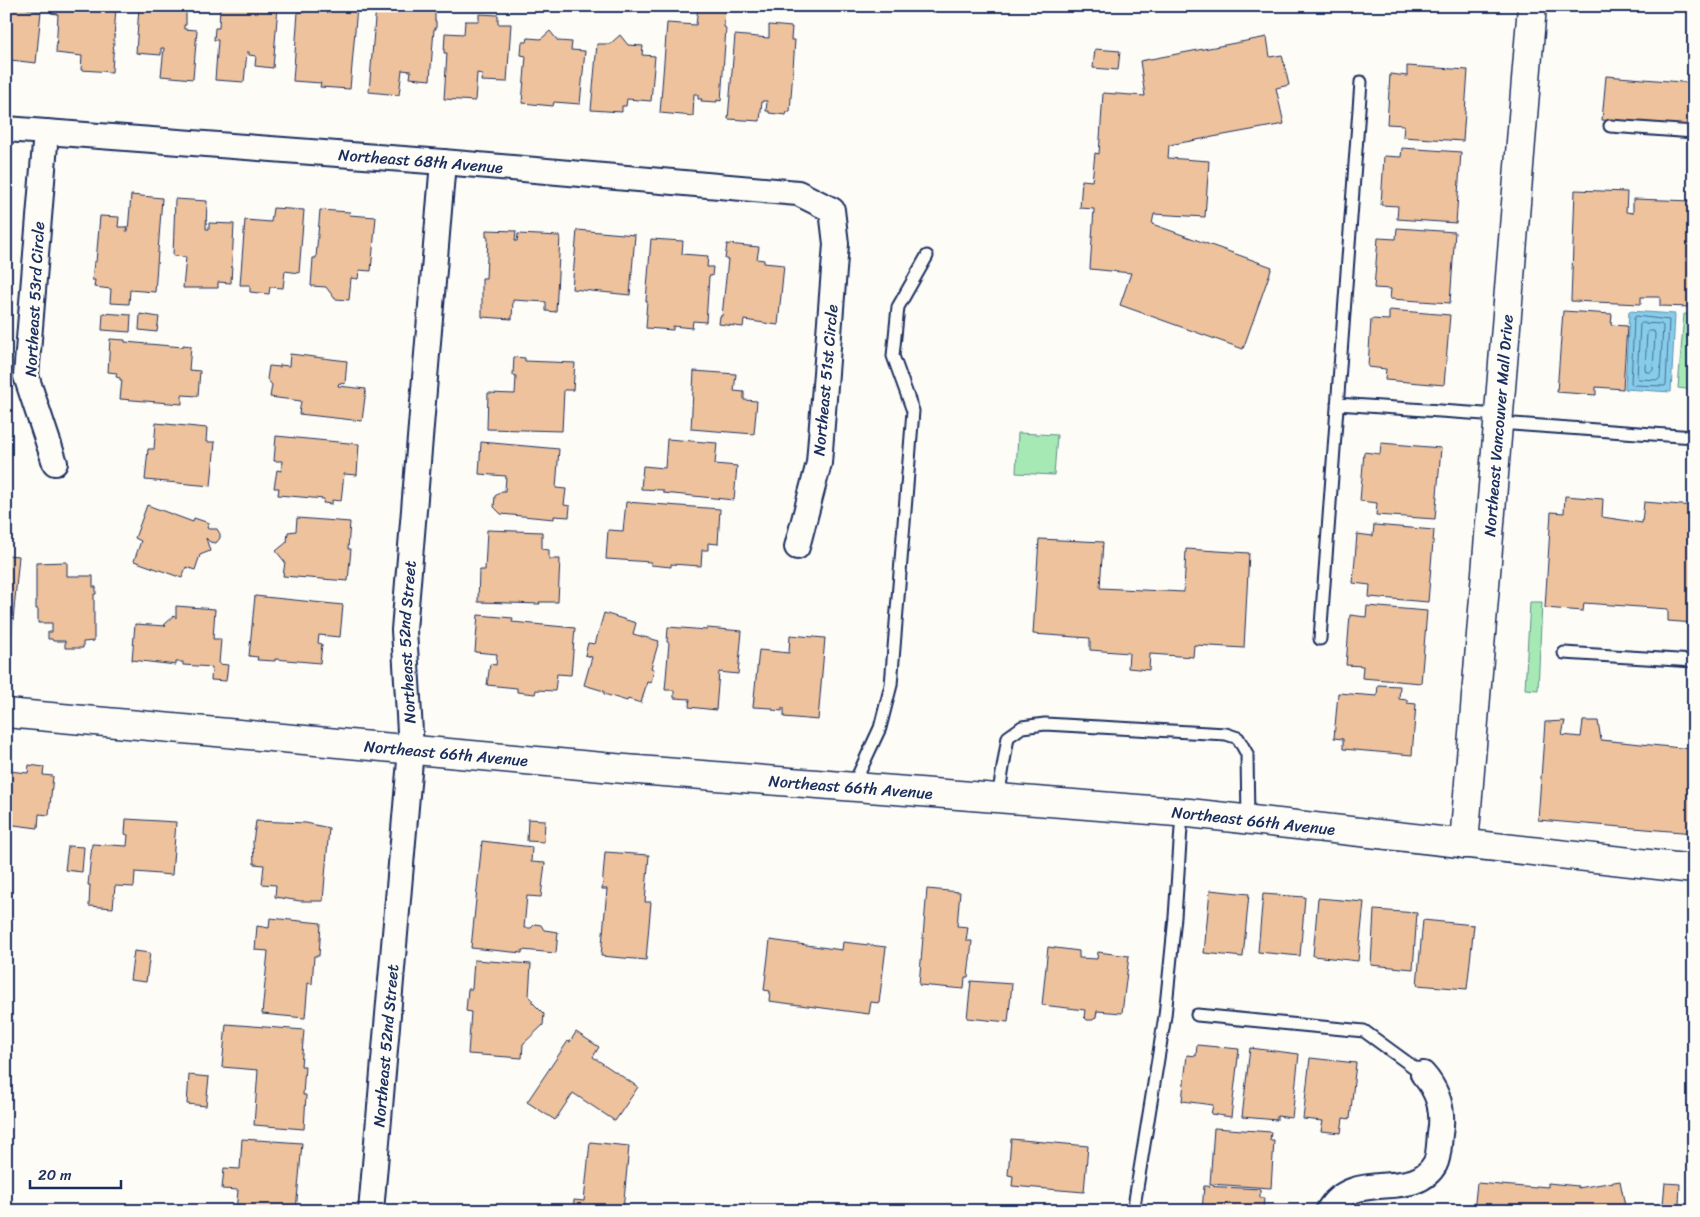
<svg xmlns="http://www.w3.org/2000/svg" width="1700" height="1217" viewBox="0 0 1700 1217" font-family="Sriracha,sans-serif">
	<rect width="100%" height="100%" fill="#fdfcf7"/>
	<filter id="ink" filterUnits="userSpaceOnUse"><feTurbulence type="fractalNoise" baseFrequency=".02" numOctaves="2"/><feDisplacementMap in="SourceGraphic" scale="10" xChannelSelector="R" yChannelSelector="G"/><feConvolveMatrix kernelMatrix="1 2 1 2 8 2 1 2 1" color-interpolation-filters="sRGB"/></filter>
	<g filter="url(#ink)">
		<!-- green -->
		<path fill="#a6e9b4" stroke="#608c89" d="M 1684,314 L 1694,315 L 1694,390 L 1678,388 Z
			M 1018,433 L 1057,435 L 1054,475 L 1016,473 Z
			M 1530,602 L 1542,602 L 1538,690 L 1525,689 Z"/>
		<!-- water -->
		<path fill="#87cde9" stroke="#5c8eb1" d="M 1629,311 L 1675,314 L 1671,392 L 1625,389 Z"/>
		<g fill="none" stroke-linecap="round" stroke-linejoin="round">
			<!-- shore -->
			<path stroke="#466e96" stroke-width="1" d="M 1636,316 L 1669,320 L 1666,384 L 1665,386 L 1633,385 L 1631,383 L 1634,319 Z
				M 1642,323 L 1661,324 L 1663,326 L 1660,378 L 1658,380 L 1639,379 L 1637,377 L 1640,325 Z
				M 1649,331 L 1654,331 L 1655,334 L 1653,370 L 1651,372 L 1646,372 L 1645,369 L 1647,333 Z"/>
		</g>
		<!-- building -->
		<path fill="#edc29c" stroke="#1b2f5e" d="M 6,6 L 27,6 L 27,9 L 41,11 L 36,63 L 10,60 L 9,66 L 6,66 Z
			M 51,6 L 116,6 L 112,72 L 81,70 L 82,56 L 56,53 L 58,14 L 51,13 Z
			M 139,6 L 186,6 L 186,25 L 184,25 L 184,29 L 197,30 L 193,79 L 161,76 L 164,48 L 161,48 L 161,55 L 136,53 Z
			M 220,6 L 278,6 L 273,68 L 255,66 L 256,56 L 249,55 L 249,52 L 247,52 L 244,82 L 215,80 L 218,40 L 214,40 L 215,28 L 219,28 Z
			M 320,6 L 357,7 L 350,89 L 320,87 L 321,83 L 293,81 L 298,12 L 305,12 L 306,7 L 320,8 Z
			M 376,6 L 413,8 L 413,6 L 430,6 L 430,9 L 435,9 L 435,21 L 436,21 L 436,29 L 434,29 L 430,80 L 410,78 L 411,71 L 402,70 L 399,95 L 369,92 Z
			M 698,6 L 725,6 L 724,27 L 726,28 L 721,101 L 717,100 L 717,102 L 701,101 L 702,99 L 698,99 L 698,94 L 694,94 L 693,116 L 660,113 L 667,23 L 696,25 Z
			M 479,14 L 498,15 L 498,24 L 511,24 L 507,82 L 481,81 L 482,74 L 477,73 L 475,101 L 444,99 L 447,53 L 444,53 L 445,33 L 464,34 L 465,21 L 479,21 Z
			M 769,25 L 792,27 L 791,40 L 795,40 L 790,112 L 787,112 L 786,115 L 769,113 L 769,111 L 766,111 L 767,101 L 762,101 L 760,121 L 728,119 L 735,35 L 769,38 Z
			M 550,31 L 558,41 L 572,42 L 571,50 L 585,51 L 580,104 L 554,102 L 553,106 L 522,103 L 526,56 L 521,55 L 522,42 L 527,42 L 528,38 L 541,39 Z
			M 620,35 L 628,45 L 643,46 L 642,55 L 655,56 L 651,101 L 627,99 L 626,106 L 622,106 L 622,112 L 591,110 L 597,44 L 610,44 Z
			M 1267,37 L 1270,57 L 1282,55 L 1289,85 L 1276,88 L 1284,124 L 1169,145 L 1168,158 L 1209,161 L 1205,217 L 1154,214 L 1152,224 L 1272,267 L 1243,349 L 1120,305 L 1131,273 L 1090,269 L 1094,209 L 1080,208 L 1082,180 L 1092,181 L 1095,153 L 1099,154 L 1103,93 L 1145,96 L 1140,61 Z
			M 1095,49 L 1120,51 L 1118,70 L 1093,68 Z
			M 1407,66 L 1468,70 L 1463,141 L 1403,137 L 1404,125 L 1387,124 L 1390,74 L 1407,76 Z
			M 1606,76 L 1694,83 L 1694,128 L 1602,120 Z
			M 1402,148 L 1461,152 L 1456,223 L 1397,219 L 1398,206 L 1381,205 L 1384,156 L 1401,157 Z
			M 1575,190 L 1627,192 L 1626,212 L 1633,213 L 1633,199 L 1694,201 L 1694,314 L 1692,314 L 1692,307 L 1660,306 L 1660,297 L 1641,297 L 1641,304 L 1571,301 Z
			M 131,195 L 162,198 L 155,292 L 130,290 L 129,304 L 110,303 L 111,289 L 94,287 L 95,280 L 92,280 L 94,262 L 96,262 L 100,216 L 119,217 L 118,227 L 127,227 L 126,231 L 128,231 Z
			M 175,199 L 207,201 L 206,229 L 209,229 L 209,223 L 234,224 L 231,283 L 218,282 L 218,288 L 183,288 L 186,257 L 173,256 Z
			M 273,208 L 304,210 L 299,273 L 285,271 L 283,288 L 270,287 L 269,294 L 250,292 L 250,285 L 240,285 L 245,220 L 271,222 Z
			M 320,210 L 350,212 L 349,215 L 376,217 L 371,271 L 359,270 L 358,279 L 351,278 L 349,300 L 335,299 L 326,287 L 311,286 L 313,258 L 316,258 Z
			M 1397,228 L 1455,232 L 1450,303 L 1390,299 L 1391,289 L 1374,288 L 1378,238 L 1396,239 Z
			M 486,230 L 516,231 L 515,241 L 517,241 L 518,234 L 560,236 L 556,312 L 546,311 L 546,302 L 513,300 L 512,319 L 482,317 L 482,278 L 486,278 L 488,237 L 486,237 Z
			M 577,230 L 635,235 L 630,295 L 572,289 Z
			M 651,239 L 683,241 L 682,254 L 708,256 L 707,267 L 713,267 L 712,276 L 709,276 L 706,322 L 693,321 L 692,328 L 673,326 L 673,330 L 646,328 L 647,314 L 646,314 L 647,301 L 646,301 Z
			M 727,244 L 759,247 L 757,259 L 764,260 L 764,263 L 784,265 L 778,325 L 744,320 L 743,327 L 719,324 L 720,316 L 722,316 L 728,259 L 725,259 Z
			M 1389,310 L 1450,315 L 1444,385 L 1385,380 L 1386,369 L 1368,367 L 1371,319 L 1389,320 Z
			M 1563,311 L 1612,314 L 1611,325 L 1627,326 L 1623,389 L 1596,387 L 1596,395 L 1557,392 Z
			M 103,313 L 131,315 L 130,332 L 102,330 Z
			M 140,314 L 159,317 L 157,332 L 139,330 Z
			M 110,339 L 125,340 L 125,342 L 183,347 L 183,345 L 191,346 L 189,370 L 200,371 L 198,396 L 182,395 L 182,404 L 120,399 L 122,380 L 120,380 L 120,378 L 116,377 L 117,373 L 108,372 Z
			M 290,354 L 347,361 L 345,384 L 339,383 L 338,386 L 366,389 L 362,421 L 299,414 L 301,401 L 270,397 L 272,385 L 267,379 L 269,366 L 280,367 L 280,365 L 289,366 Z
			M 514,357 L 525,358 L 525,361 L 575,363 L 573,390 L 564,390 L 562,431 L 487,429 L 488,393 L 515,394 L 516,376 L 513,375 Z
			M 694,371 L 736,374 L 734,391 L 744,392 L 744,400 L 757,401 L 754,434 L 691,429 Z
			M 156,423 L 207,428 L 206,442 L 215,442 L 211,486 L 145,480 L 148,449 L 154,449 Z
			M 276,436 L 359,444 L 357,475 L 344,474 L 341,501 L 332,500 L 332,504 L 323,503 L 324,499 L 278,495 L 279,488 L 274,488 L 277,470 L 281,471 L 282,461 L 274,461 Z
			M 667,439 L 717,443 L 715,464 L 737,466 L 734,500 L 663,493 L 663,490 L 641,489 L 643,466 L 665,468 Z
			M 481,442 L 559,449 L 556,488 L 566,489 L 564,505 L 570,506 L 569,517 L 554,516 L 554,519 L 501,514 L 494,507 L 495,496 L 502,491 L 505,491 L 506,476 L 479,474 Z
			M 1381,443 L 1441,448 L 1435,519 L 1376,515 L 1377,503 L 1360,501 L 1364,452 L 1380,454 Z
			M 1565,496 L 1603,499 L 1602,517 L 1642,523 L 1644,502 L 1694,506 L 1694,623 L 1668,621 L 1668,609 L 1584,603 L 1583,611 L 1545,608 L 1551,512 L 1564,513 Z
			M 626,502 L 720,509 L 718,544 L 708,543 L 708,550 L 702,550 L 701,566 L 671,564 L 671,567 L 651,565 L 651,562 L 606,559 L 608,530 L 623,531 Z
			M 147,505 L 193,522 L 194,518 L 209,523 L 207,528 L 209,529 L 217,529 L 220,534 L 220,538 L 216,543 L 210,542 L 206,538 L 210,551 L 200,555 L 195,570 L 186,567 L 182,578 L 134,561 L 141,541 L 135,538 Z
			M 297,518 L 350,522 L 348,549 L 351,549 L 348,581 L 283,576 L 285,562 L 276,551 L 287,542 L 288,532 L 296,531 Z
			M 1374,525 L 1434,530 L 1428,602 L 1369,597 L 1370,585 L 1353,583 L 1357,534 L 1373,536 Z
			M 487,530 L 542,532 L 542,549 L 549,550 L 549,559 L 560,559 L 558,602 L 539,602 L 540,604 L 478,602 L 479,570 L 485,570 Z
			M 1039,539 L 1103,542 L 1100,588 L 1184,592 L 1186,549 L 1249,553 L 1244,648 L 1194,645 L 1193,657 L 1150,654 L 1149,670 L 1128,668 L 1129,653 L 1090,650 L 1090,638 L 1033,634 Z
			M 6,555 L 19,556 L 11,642 L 6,642 Z
			M 67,562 L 67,576 L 93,576 L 93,587 L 96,587 L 96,594 L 94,594 L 94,641 L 83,642 L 83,648 L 65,648 L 65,641 L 53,641 L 52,639 L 48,639 L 48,632 L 52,632 L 52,623 L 38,623 L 38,609 L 36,609 L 36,563 Z
			M 255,596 L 343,605 L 340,637 L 319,635 L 318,643 L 322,644 L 320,663 L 275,659 L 275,661 L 257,660 L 258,657 L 249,656 Z
			M 176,606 L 215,609 L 213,639 L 221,639 L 219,664 L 228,665 L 226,681 L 211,680 L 212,667 L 183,665 L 183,662 L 176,662 L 176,665 L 132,660 L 135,624 L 166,626 L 164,625 L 174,616 L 176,618 Z
			M 1367,606 L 1427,611 L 1421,683 L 1362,678 L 1363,666 L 1346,665 L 1350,615 L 1366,617 Z
			M 604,613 L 636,623 L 633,634 L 659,641 L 651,668 L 654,669 L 651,683 L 647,682 L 641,703 L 628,699 L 627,701 L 604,694 L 604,691 L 584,685 L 592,657 L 585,655 L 588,643 L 595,644 Z
			M 478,615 L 513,618 L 512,622 L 575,628 L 571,675 L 557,674 L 555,691 L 536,690 L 535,694 L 517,692 L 517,688 L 487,685 L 490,664 L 496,665 L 497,654 L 475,652 Z
			M 668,627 L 707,630 L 707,628 L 742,631 L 738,674 L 719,672 L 716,710 L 689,707 L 690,699 L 674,698 L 674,690 L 665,690 L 669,643 L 667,642 Z
			M 790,635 L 825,638 L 818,720 L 784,717 L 784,708 L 782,708 L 782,711 L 772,710 L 772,708 L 753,707 L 759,650 L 789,653 Z
			M 1378,685 L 1400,686 L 1399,699 L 1407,700 L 1407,703 L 1416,704 L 1412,755 L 1343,749 L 1343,739 L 1334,738 L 1338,693 L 1377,696 Z
			M 1565,721 L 1562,735 L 1581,737 L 1583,721 L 1598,721 L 1601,740 L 1691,749 L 1694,733 L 1694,833 L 1538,820 L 1545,722 Z
			M 29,765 L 44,767 L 43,775 L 53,776 L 49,815 L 39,814 L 38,828 L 6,824 L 8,798 L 6,798 L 6,773 L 9,773 L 9,771 L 28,773 Z
			M 126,819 L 176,822 L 172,875 L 135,872 L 134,887 L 115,886 L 113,908 L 89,906 L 90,885 L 88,885 L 92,844 L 127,846 L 128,835 L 125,834 Z
			M 528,819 L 545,820 L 544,842 L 527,841 Z
			M 256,821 L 306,823 L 329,828 L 323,901 L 300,901 L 275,897 L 276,885 L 262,884 L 264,865 L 254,864 L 253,842 Z
			M 482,841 L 532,847 L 531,862 L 545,863 L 541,897 L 527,896 L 524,928 L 531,928 L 535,924 L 541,925 L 544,930 L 558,932 L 556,953 L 522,950 L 522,953 L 471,948 Z
			M 68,846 L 84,847 L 82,872 L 65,870 Z
			M 605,852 L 649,855 L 645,902 L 651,902 L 646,960 L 601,956 L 607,889 L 602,889 Z
			M 927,889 L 960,892 L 957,926 L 968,927 L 966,941 L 972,941 L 968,977 L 965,977 L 964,989 L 919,985 Z
			M 1210,890 L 1249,894 L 1243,957 L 1204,953 Z
			M 1263,894 L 1305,897 L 1300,956 L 1258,952 Z
			M 1318,898 L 1364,902 L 1358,961 L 1313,956 Z
			M 1374,910 L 1417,913 L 1413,969 L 1371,965 Z
			M 270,918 L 321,923 L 319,956 L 314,956 L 312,984 L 308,983 L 305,1018 L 262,1014 L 268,951 L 255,950 L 257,926 L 269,928 Z
			M 1423,920 L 1474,925 L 1467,989 L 1417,985 Z
			M 770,940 L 842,950 L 843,942 L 886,947 L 879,1003 L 871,1002 L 869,1014 L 769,1001 L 770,991 L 764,990 Z
			M 1048,947 L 1079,951 L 1079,958 L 1097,959 L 1098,952 L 1129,956 L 1122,1013 L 1097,1011 L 1096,1017 L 1093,1020 L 1087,1020 L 1084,1017 L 1085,1010 L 1042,1005 Z
			M 134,951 L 150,953 L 146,982 L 130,980 Z
			M 474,960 L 531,964 L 529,996 L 532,999 L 532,1002 L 544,1014 L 543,1025 L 523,1044 L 522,1058 L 468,1054 L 471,1012 L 466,1011 L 468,989 L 472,989 Z
			M 971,981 L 1012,984 L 1008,1022 L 967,1018 Z
			M 226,1024 L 304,1030 L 301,1066 L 305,1066 L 303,1095 L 306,1095 L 304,1129 L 254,1125 L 258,1070 L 222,1067 Z
			M 576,1032 L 599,1047 L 593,1057 L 638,1087 L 615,1121 L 573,1093 L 555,1120 L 527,1102 L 568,1041 L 570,1042 Z
			M 1197,1045 L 1239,1049 L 1231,1117 L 1211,1114 L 1213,1105 L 1182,1101 L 1187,1055 L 1196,1056 Z
			M 1250,1048 L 1299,1054 L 1292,1118 L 1277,1116 L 1277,1120 L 1242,1117 Z
			M 1310,1058 L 1356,1063 L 1350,1119 L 1343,1118 L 1341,1133 L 1321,1131 L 1323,1121 L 1303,1119 Z
			M 189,1075 L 209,1077 L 206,1106 L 187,1104 Z
			M 1214,1128 L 1271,1132 L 1270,1140 L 1274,1140 L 1271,1188 L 1210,1184 Z
			M 242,1139 L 302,1143 L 296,1211 L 236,1211 L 238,1190 L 222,1189 L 224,1168 L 240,1169 Z
			M 1011,1139 L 1088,1146 L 1084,1192 L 1012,1186 L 1013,1176 L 1008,1175 Z
			M 590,1142 L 629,1146 L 623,1211 L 573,1211 L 574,1200 L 584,1201 Z
			M 1620,1181 L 1626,1211 L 1474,1211 L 1477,1183 L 1536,1188 L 1536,1186 L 1548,1187 L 1548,1183 L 1578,1186 L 1578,1188 Z
			M 1665,1183 L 1680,1184 L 1679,1205 L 1663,1204 Z
			M 1204,1186 L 1260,1189 L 1260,1198 L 1264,1198 L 1263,1211 L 1202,1211 Z"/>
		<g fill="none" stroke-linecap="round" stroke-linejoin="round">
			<defs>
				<path id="lane" d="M 1610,126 L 1694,132
					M 1337,404 L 1499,415
					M 1499,423 L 1694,437
					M 1320,639 L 1361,82
					M 1564,653 L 1694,661
					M 853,786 L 880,728 L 891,685 L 913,411 L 893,356 L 898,307 L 927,256
					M 998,798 L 1008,737 L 1022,727 L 1045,724 L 1226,734 L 1238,738 L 1247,754 L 1248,820
					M 1197,1015 L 1364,1031 L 1423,1074
					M 1134,1206 L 1165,1016 L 1175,917 L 1182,813"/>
				<g id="street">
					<path id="s1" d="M 6,129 L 443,162 L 798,193 L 832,210 L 836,244 L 819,463 L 797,547"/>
					<path d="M 46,132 L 26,376 L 55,463"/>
					<path id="s2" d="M 371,1211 L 411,749 L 404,630 L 443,162"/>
					<path d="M 1328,1211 C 1354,1167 1413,1203 1435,1164 C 1439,1157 1439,1143 1440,1134 C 1444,1111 1439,1092 1423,1074"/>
				</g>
				<g id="secondary">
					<path id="s3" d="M 6,713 L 625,769 L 1189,813 L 1694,869"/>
					<path id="s4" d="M 1464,844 L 1532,6"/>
				</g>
			</defs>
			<!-- lane casing -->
			<use href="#lane" stroke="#1b2f5e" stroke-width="15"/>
			<!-- street casing -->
			<use href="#street" stroke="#1b2f5e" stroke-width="28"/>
			<!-- secondary casing -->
			<use href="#secondary" stroke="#1b2f5e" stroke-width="31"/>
			<!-- lane -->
			<use href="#lane" stroke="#fdfcf7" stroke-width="11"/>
			<!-- street -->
			<use href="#street" stroke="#fdfcf7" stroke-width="24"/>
			<!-- secondary -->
			<use href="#secondary" stroke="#fdfcf7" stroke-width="28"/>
		</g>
	</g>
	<g text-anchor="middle" stroke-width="5" stroke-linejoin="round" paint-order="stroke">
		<!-- street labels -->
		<g font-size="16" fill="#1b2f5e" stroke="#fdfcf7">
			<text dy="6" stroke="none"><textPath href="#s1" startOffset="416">Northeast 68th Avenue</textPath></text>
			<text transform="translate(34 299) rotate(-87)" y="6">Northeast 53rd Circle</text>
			<text transform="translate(825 380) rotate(-85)" y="6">Northeast 51st Circle</text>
			<text dy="6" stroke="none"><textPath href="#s4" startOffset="420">Northeast Vancouver Mall Drive</textPath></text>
			<text dy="6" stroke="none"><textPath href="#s2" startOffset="571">Northeast 52nd Street</textPath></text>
			<text dy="6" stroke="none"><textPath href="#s3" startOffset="442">Northeast 66th Avenue</textPath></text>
			<text dy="6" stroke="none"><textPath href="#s3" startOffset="848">Northeast 66th Avenue</textPath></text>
			<text dy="6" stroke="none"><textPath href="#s3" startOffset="1252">Northeast 66th Avenue</textPath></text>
			<text dy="6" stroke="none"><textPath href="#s2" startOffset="166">Northeast 52nd Street</textPath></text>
		</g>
	</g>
	<!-- margin -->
	<rect width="1700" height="1217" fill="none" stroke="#fdfcf7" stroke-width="25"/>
	<rect x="12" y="12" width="1675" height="1192" fill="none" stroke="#1b2f5e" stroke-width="2" filter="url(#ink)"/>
	<!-- scale -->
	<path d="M30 1180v8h91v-8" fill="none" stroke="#1b2f5e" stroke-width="2.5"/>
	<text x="38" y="1180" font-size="15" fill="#1b2f5e" stroke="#fdfcf7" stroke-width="4" paint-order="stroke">20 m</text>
</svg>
